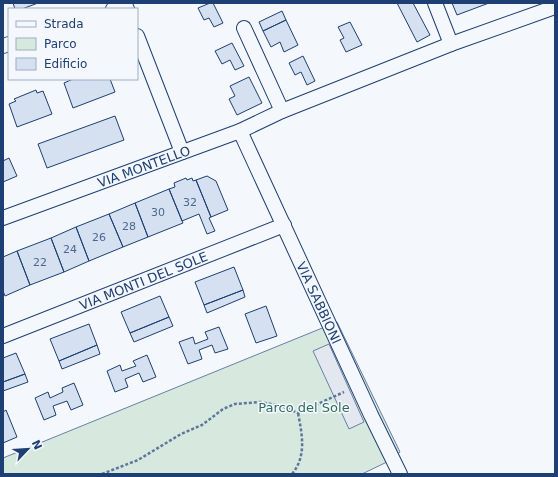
<svg xmlns="http://www.w3.org/2000/svg" width="558" height="477" viewBox="0 0 558 477" font-family="'DejaVu Sans',sans-serif">
	<rect width="100%" height="100%" fill="#f4f7fb"/>
	<!-- green -->
	<path fill="#d7e8df" stroke="#687fa3" d="M 337,322 L 400,452 L 389,461 L 362,474 L 3,474 L 3,458 Z"/>
	<!-- parking -->
	<path fill="#e3e8f0" stroke="#687fa3" d="M 329,344 L 364,422 L 349,429 L 313,351 Z"/>
	<!-- building -->
	<path fill="#d5e0f0" stroke="#1d3f73" d="M 13,3 L 38,3 L 22,9 L 15,9 Z
		M 210,3 L 213,3 L 223,23 L 214,27 L 209,18 L 204,20 L 198,8 Z
		M 397,3 L 413,3 L 430,35 L 417,42 Z
		M 452,3 L 489,3 L 457,15 Z
		M 282,11 L 286,20 L 263,31 L 259,22 Z
		M 286,20 L 298,45 L 284,52 L 280,42 L 271,47 L 263,31 Z
		M 350,22 L 362,45 L 346,52 L 340,40 L 344,38 L 338,27 Z
		M 232,43 L 244,66 L 235,70 L 230,60 L 222,64 L 215,51 Z
		M 303,56 L 315,81 L 307,85 L 301,72 L 295,75 L 289,63 Z
		M 249,77 L 262,103 L 237,115 L 229,99 L 235,96 L 230,86 Z
		M 73,79 L 110,79 L 115,92 L 73,108 L 64,83 Z
		M 36,90 L 37,93 L 43,91 L 52,114 L 17,127 L 9,104 L 16,101 L 14,99 Z
		M 115,116 L 124,140 L 47,168 L 38,144 Z
		M 9,158 L 17,176 L 3,182 L 3,161 Z
		M 207,176 L 216,181 L 228,210 L 211,217 L 196,180 Z
		M 186,178 L 187,180 L 192,178 L 193,181 L 196,180 L 211,217 L 209,218 L 215,231 L 207,234 L 199,214 L 182,221 L 169,189 L 175,187 L 174,183 Z
		M 169,189 L 183,223 L 148,237 L 135,203 Z
		M 135,203 L 148,237 L 123,247 L 109,214 Z
		M 109,214 L 123,247 L 89,261 L 76,227 Z
		M 76,227 L 89,261 L 64,272 L 51,238 Z
		M 51,238 L 64,272 L 30,285 L 17,251 Z
		M 17,251 L 30,285 L 5,296 L 3,291 L 3,257 Z
		M 234,267 L 243,290 L 204,305 L 195,282 Z
		M 243,290 L 245,297 L 207,313 L 204,305 Z
		M 160,296 L 169,317 L 130,333 L 121,312 Z
		M 266,306 L 277,336 L 256,343 L 245,314 Z
		M 169,317 L 173,326 L 134,342 L 130,333 Z
		M 89,324 L 97,345 L 59,361 L 50,339 Z
		M 219,327 L 228,349 L 215,353 L 212,345 L 199,350 L 202,359 L 188,364 L 179,342 L 193,337 L 195,344 L 208,339 L 205,332 Z
		M 97,345 L 100,354 L 62,369 L 59,361 Z
		M 16,353 L 25,374 L 3,382 L 3,358 Z
		M 147,355 L 156,377 L 143,382 L 139,373 L 125,379 L 128,387 L 115,392 L 107,371 L 120,365 L 122,371 L 136,366 L 133,361 Z
		M 25,374 L 28,382 L 3,391 L 3,382 Z
		M 74,383 L 83,405 L 71,410 L 67,401 L 53,406 L 56,415 L 44,420 L 35,398 L 48,392 L 50,398 L 63,392 L 62,388 Z
		M 6,410 L 17,437 L 3,443 L 3,412 Z"/>
	<g fill="none" stroke-linecap="round" stroke-linejoin="round">
		<defs>
			<g id="street">
				<path d="M 435,3 L 451,44"/>
				<path d="M 113,9 L 125,5 L 127,9"/>
				<path d="M 244,28 L 282,111"/>
				<path d="M 137,36 L 182,152"/>
				<path d="M 3,46 L 9,44"/>
				<path id="s1" d="M 240,131 L 371,415 L 400,474"/>
				<path id="s2" d="M 3,218 L 240,131 L 282,111 L 451,44 L 555,7"/>
				<path id="s3" d="M 3,336 L 284,225"/>
			</g>
		</defs>
		<!-- street casing -->
		<use href="#street" stroke="#1d3f73" stroke-width="16"/>
		<!-- path -->
		<path stroke="#5e769c" stroke-width="2.5" stroke-dasharray="3 2" stroke-linecap="butt" d="M 102,474 L 138,460 L 181,434 L 202,425 L 223,409 L 235,404 L 260,402 L 282,406 L 298,413 L 344,392
			M 292,474 C 307,456 302,434 298,413"/>
		<!-- street -->
		<use href="#street" stroke="#f4f7fb" stroke-width="14"/>
	</g>
	<g text-anchor="middle" stroke-width="3" stroke-linejoin="round" paint-order="stroke">
		<!-- number labels -->
		<g font-size="11" fill="#4b6792">
			<text x="190" y="206">32</text>
			<text x="158" y="216">30</text>
			<text x="129" y="230">28</text>
			<text x="99" y="241">26</text>
			<text x="70" y="253">24</text>
			<text x="40" y="266">22</text>
		</g>
		<!-- street labels -->
		<g font-size="13" fill="#1d3f73" stroke="#f4f7fb">
			<text dy="5" stroke="none"><textPath href="#s2" startOffset="150">VIA MONTELLO</textPath></text>
			<text dy="5" stroke="none"><textPath href="#s3" startOffset="151">VIA MONTI DEL SOLE</textPath></text>
			<text dy="5" stroke="none"><textPath href="#s1" startOffset="189">VIA SABBIONI</textPath></text>
		</g>
		<!-- park labels -->
		<g font-size="13" fill="#2c6c60" stroke="#f4f7fb">
			<text x="304" y="412">Parco del Sole</text>
		</g>
	</g>
	<!-- border -->
	<rect width="558" height="477" fill="none" stroke="#1d3f73" stroke-width="8"/>
	<!-- legend -->
	<rect x="8" y="8" width="130" height="72" fill="#f4f7fb" stroke="#9eadc5"/>
	<rect x="16" y="21" width="20" height="6" fill="#f4f7fb" stroke="#9eadc5"/>
	<text x="44" y="28" font-size="12" fill="#1d3f73">Strada</text>
	<rect x="16" y="38" width="20" height="12" fill="#d7e8df" stroke="#9eadc5"/>
	<text x="44" y="48" font-size="12" fill="#1d3f73">Parco</text>
	<rect x="16" y="58" width="20" height="12" fill="#d5e0f0" stroke="#9eadc5"/>
	<text x="44" y="68" font-size="12" fill="#1d3f73">Edificio</text>
	<!-- north arrow -->
	<g transform="translate(28 449) rotate(65)" stroke="#f4f7fb" stroke-width="3" paint-order="stroke">
	<path d="M0-3L7 15L0 10L-7 15Z" fill="#1d3f73"/>
	<text y="-6" font-size="11" font-weight="bold" text-anchor="middle" fill="#1d3f73">N</text>
	</g>
</svg>
